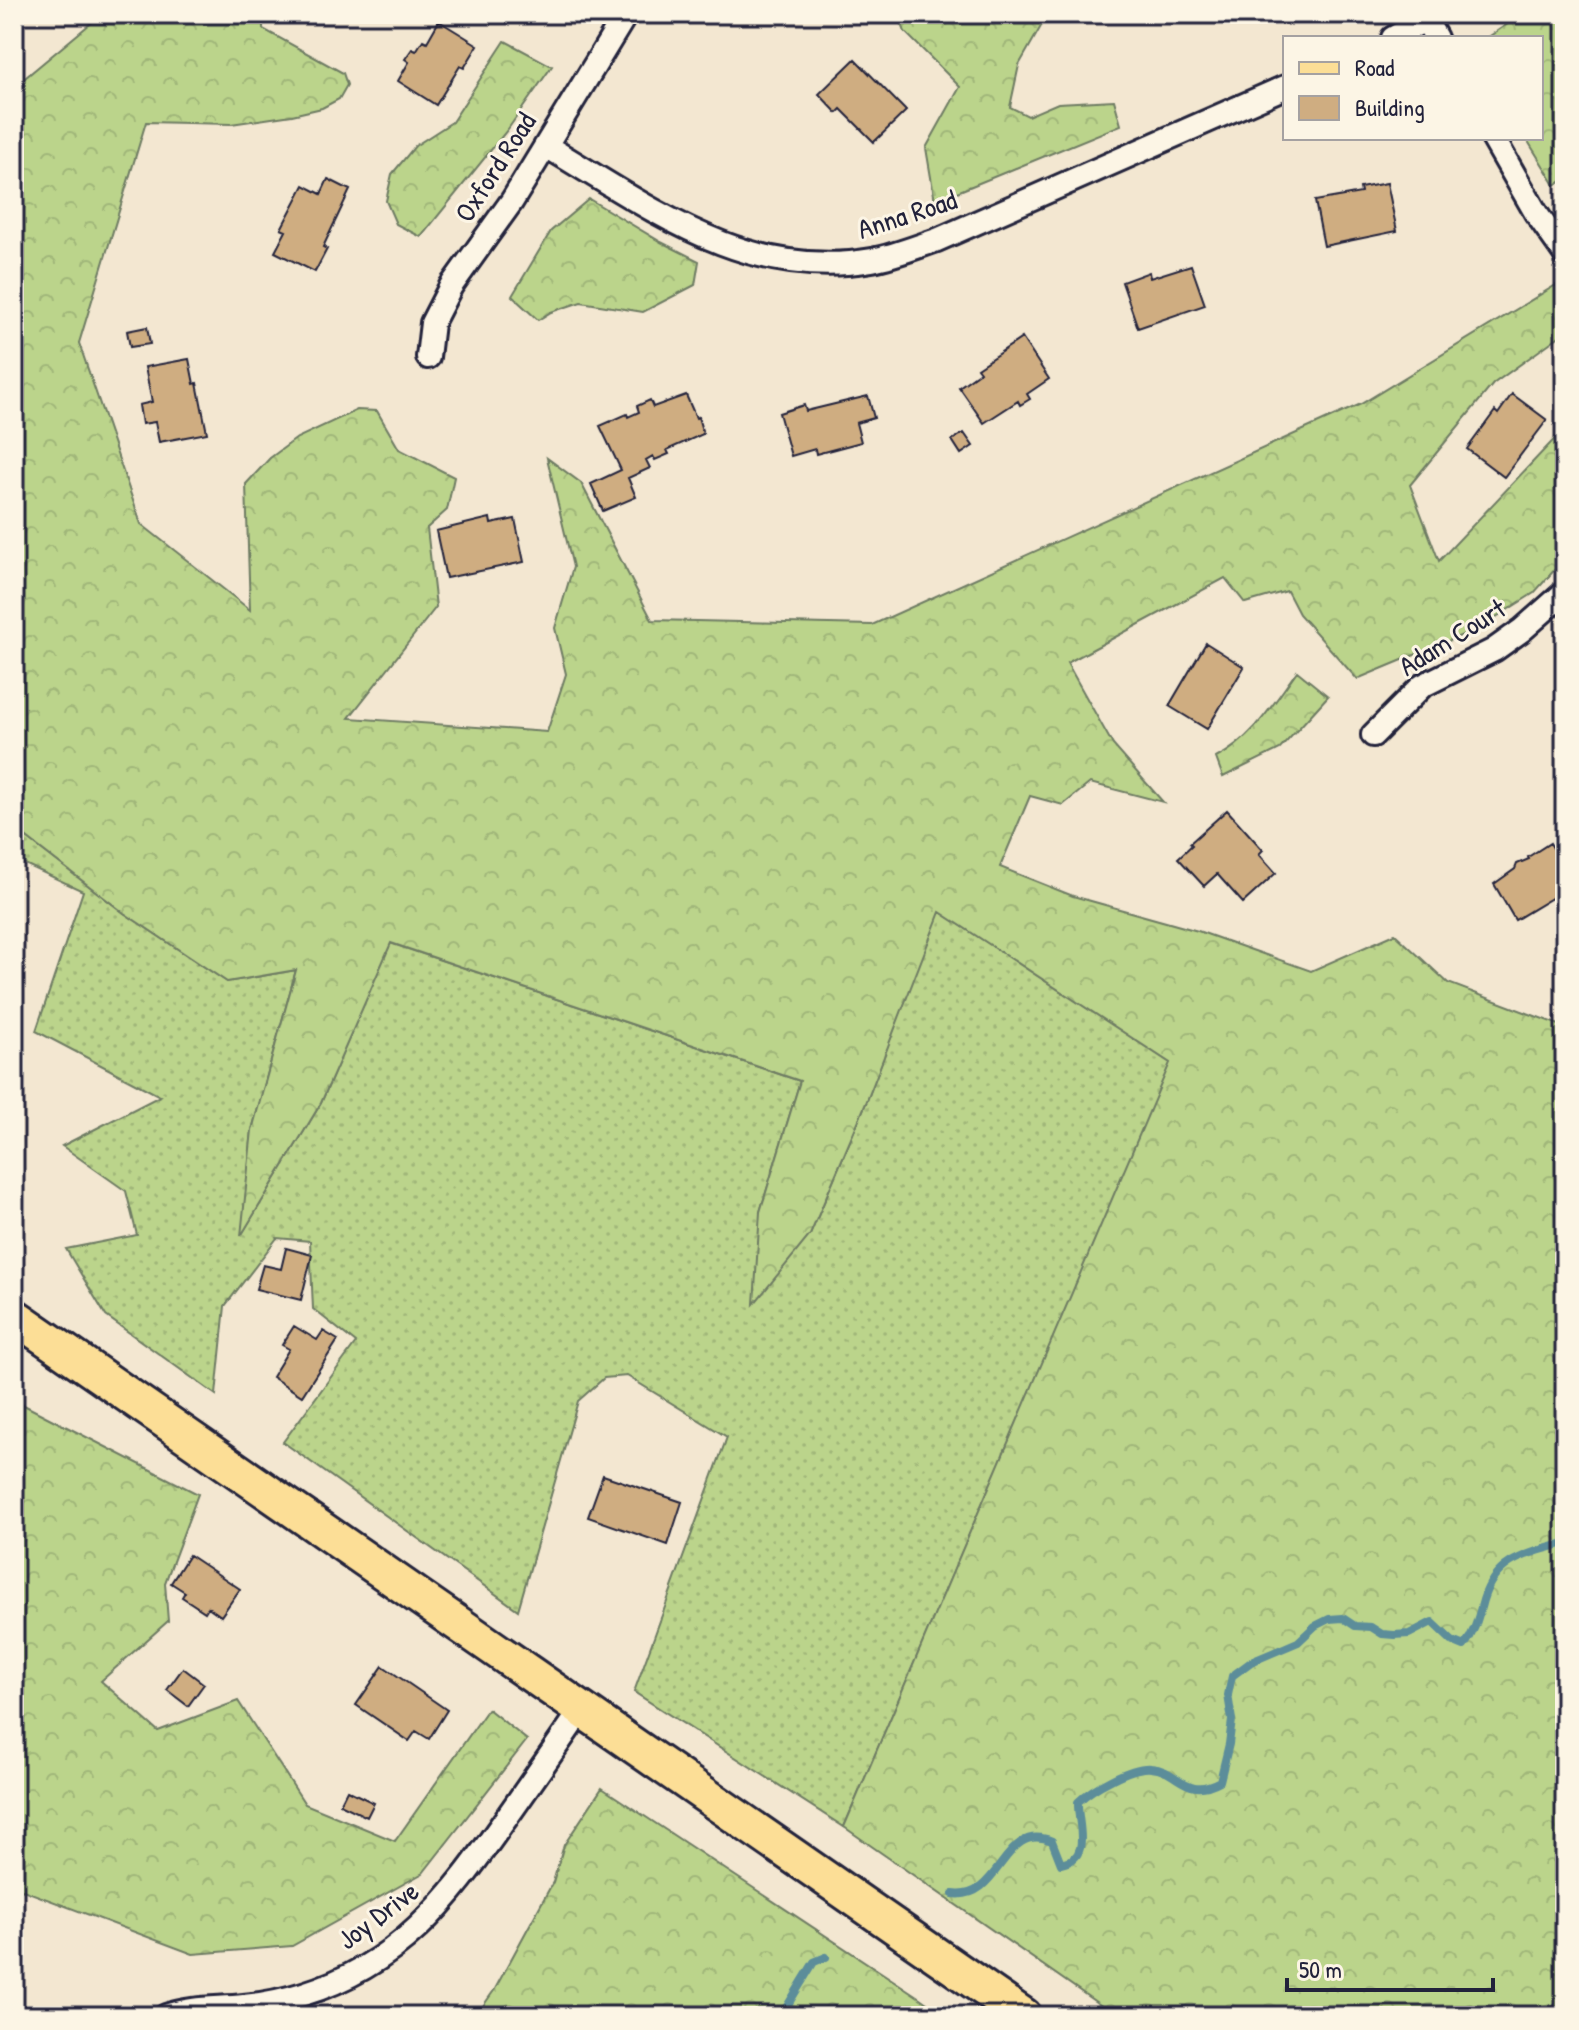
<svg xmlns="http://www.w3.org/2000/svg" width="1579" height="2030" viewBox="0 0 1579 2030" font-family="'Patrick Hand',sans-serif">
	<defs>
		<pattern id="grass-dots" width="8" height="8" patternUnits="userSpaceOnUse" patternTransform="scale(2)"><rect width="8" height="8" fill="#bbd48b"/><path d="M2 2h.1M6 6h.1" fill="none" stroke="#a0b679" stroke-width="1.8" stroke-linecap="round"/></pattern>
		<pattern id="forest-crowns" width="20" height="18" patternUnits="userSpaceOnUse" patternTransform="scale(2)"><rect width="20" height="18" fill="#bbd48b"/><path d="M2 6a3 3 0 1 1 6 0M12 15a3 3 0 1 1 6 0" fill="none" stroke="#a0b679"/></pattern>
	</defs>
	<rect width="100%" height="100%" fill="#f3e7d1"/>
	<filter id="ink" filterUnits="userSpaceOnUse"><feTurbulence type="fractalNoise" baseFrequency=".0125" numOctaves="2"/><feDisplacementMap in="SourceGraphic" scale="16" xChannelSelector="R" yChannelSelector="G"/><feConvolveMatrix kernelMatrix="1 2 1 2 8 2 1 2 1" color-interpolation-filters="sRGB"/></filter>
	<g filter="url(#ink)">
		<!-- grass -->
		<path fill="url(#grass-dots)" stroke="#6e7b63" stroke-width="2" d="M 14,828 L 124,913 L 227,982 L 296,970 L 252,1130 L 242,1234 L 321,1103 L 390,943 L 800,1081 L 760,1212 L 810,1235 L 866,1103 L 939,911 L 1171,1063 L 844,1827 L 634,1692 L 727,1437 L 627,1376 L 604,1378 L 578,1401 L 518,1610 L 283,1442 L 356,1343 L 313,1309 L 310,1241 L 277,1238 L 225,1306 L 216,1395 L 106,1316 L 66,1249 L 137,1235 L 126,1191 L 62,1146 L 160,1096 L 36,1031 L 83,891 L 14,859 Z"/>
		<!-- forest -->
		<path fill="url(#forest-crowns)" stroke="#6e7b63" stroke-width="2" d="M 102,14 L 263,14 L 263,29 L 343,73 L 347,85 L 339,99 L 322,108 L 292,115 L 231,124 L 146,122 L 79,343 L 141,524 L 250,610 L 246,484 L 270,458 L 297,438 L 357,410 L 377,411 L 399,449 L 454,477 L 447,510 L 427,528 L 436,607 L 349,718 L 547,732 L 566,674 L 555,628 L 573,567 L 547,458 L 581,483 L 652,620 L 872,625 L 1361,404 L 1556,285 L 1565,293 L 1565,332 L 1493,384 L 1410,485 L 1439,561 L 1565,428 L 1565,558 L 1534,593 L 1477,629 L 1357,679 L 1299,614 L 1287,591 L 1245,603 L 1225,578 L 1067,663 L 1113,745 L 1163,802 L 1090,783 L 1063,805 L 1030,796 L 1000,867 L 1073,896 L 1198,931 L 1311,971 L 1395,934 L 1448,983 L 1559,1025 L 1565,1022 L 1565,2016 L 1116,2016 L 844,1827 L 1170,1063 L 940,912 L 866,1103 L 810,1235 L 754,1304 L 760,1212 L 800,1081 L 391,943 L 321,1103 L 241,1236 L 252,1130 L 296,970 L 227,982 L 124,913 L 14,828 L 14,87 Z
			M 898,14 L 1048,14 L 1019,65 L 1010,107 L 1028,116 L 1058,103 L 1114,100 L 1121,125 L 935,201 L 926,148 L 960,87 L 905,32 Z
			M 1522,14 L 1565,14 L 1565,179 L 1555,185 L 1526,138 L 1541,138 L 1541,38 L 1487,38 Z
			M 505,41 L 552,66 L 508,129 L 421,237 L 396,224 L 386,201 L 392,174 L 415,146 L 452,122 Z
			M 589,199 L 661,242 L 699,261 L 695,285 L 643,312 L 581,302 L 551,312 L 538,320 L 512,296 L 551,231 Z
			M 1297,671 L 1328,696 L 1280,749 L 1223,777 L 1216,758 C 1253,739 1273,704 1297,671 Z
			M 14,1400 L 198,1494 L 165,1583 L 168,1621 L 101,1681 L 158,1731 L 238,1701 L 305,1804 L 395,1841 L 488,1709 L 527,1740 L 423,1873 L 292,1946 L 193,1954 L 23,1890 L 14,1896 Z
			M 602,1788 L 920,1998 L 945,2016 L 476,2016 L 495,1989 L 553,1882 L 564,1845 Z"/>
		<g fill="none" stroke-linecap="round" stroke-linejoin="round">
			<!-- stream -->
			<path stroke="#5c8d9a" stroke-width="8" d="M 953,1894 C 1002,1901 1002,1820 1052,1841 L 1061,1864 C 1093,1858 1077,1824 1078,1802 C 1091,1789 1131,1766 1151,1768 C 1179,1770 1185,1800 1220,1781 L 1229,1744 L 1232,1720 L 1228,1695 L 1232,1676 L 1251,1662 L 1298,1642 L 1315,1626 L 1329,1619 L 1343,1618 L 1355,1626 L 1371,1627 L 1382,1634 L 1394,1635 L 1409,1634 L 1432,1622 L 1452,1641 L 1464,1646 C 1475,1632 1478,1618 1483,1600 C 1496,1558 1528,1554 1565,1543
				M 781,2016 L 814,1962 L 826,1957"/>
		</g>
		<!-- building -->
		<path fill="#cfad81" stroke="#22223b" stroke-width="2" d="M 14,14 L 33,14 L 14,23 Z
			M 439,21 L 478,45 L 464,68 L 460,66 L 436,105 L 398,81 L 409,62 L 405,59 L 412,49 L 416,51 L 423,40 L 427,42 Z
			M 855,59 L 906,111 L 874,142 L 841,109 L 837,113 L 819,94 Z
			M 328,179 L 350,190 L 323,247 L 327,249 L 315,272 L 275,252 L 286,231 L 281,229 L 304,185 L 321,194 Z
			M 1387,183 L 1397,231 L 1324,246 L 1315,201 L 1361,193 L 1360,188 Z
			M 1191,265 L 1205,305 L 1138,328 L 1122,282 L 1149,272 L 1150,278 Z
			M 147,327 L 150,344 L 130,347 L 127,331 Z
			M 1022,338 L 1049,379 L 1027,394 L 1030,399 L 1020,405 L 1018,401 L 984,423 L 959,387 L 980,372 L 977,368 Z
			M 189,359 L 194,384 L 197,383 L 207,433 L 159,442 L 155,422 L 142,424 L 139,405 L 152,402 L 145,367 Z
			M 1512,394 L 1547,420 L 1504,477 L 1467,449 L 1495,411 L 1498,414 Z
			M 686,395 L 696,418 L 698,417 L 703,434 L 667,450 L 669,454 L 655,460 L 653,456 L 646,460 L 650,468 L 628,478 L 636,497 L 603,511 L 591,484 L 621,470 L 600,426 L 627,414 L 628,417 L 639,412 L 637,406 L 650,400 L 653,407 Z
			M 868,396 L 874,418 L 856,423 L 861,442 L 816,454 L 815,449 L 791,456 L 779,413 L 804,405 L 806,411 Z
			M 964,433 L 973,446 L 961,454 L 952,440 Z
			M 490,518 L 491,524 L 515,519 L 524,562 L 446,578 L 436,531 Z
			M 1206,643 L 1244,667 L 1207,729 L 1169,706 Z
			M 1227,810 L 1263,850 L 1259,854 L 1276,873 L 1243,903 L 1217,874 L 1204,886 L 1178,858 L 1192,845 L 1190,843 Z
			M 1550,843 L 1565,867 L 1565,890 L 1515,920 L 1494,884 L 1515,869 L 1517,864 L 1529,859 L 1528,857 Z
			M 286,1248 L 312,1255 L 301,1300 L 256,1289 L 263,1265 L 281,1269 Z
			M 294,1326 L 317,1340 L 323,1331 L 338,1340 L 302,1396 L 272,1377 L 289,1349 L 282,1345 Z
			M 603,1475 L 682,1502 L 668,1545 L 588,1517 Z
			M 189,1555 L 240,1589 L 221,1616 L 208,1607 L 205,1612 L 182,1597 L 185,1592 L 171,1583 Z
			M 383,1666 L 447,1710 L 429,1739 L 416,1731 L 409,1741 L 356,1705 Z
			M 183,1668 L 204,1684 L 188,1706 L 167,1690 Z
			M 347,1790 L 374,1803 L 367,1817 L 340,1804 Z"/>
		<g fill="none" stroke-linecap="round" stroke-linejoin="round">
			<defs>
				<path id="street" d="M 1426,20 L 1436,38
					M 1393,38 L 1435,14
					M 1493,138 L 1536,213 L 1565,254
					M 546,146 C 649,207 746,282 872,260 C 894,256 916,247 937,240 L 1285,87
					M 428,357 L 432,323 L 451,286 L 512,201 L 626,14
					M 1373,735 L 1422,686 L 1494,650 L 1522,630 L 1565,592
					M 166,2016 C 192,2007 217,2009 244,2006 C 264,2004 284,2000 303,1994 C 399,1965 447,1902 502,1824 C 529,1786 555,1748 582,1709"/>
				<path id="primary" d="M 14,1316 L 1024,2016"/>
			</defs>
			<!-- street casing -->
			<use href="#street" stroke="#22223b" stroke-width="28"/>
			<!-- primary casing -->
			<use href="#primary" stroke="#22223b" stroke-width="40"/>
			<!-- street -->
			<use href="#street" stroke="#fcf5e5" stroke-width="22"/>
			<!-- primary -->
			<use href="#primary" stroke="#fcde96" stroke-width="34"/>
		</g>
	</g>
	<g text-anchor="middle" stroke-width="6" stroke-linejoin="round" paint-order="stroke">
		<!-- street labels -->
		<g font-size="28" fill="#22223b" stroke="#fcf5e5">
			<text transform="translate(495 167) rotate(-57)" y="10">Oxford Road</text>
			<text transform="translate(907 214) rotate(-18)" y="10">Anna Road</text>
			<text transform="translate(1452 637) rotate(-32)" y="10">Adam Court</text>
			<text transform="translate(378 1915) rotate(-37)" y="10">Joy Drive</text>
		</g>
	</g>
	<!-- margin -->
	<rect width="1579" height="2030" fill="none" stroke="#fcf5e5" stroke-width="48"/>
	<rect x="24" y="24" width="1531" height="1982" fill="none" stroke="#22223b" stroke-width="3" filter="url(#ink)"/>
	<!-- legend -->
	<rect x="1283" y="36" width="260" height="104" fill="#fcf5e5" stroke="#a5a1a1" stroke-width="2"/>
	<rect x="1299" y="62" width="40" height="12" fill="#fcde96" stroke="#a5a1a1" stroke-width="2"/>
	<text x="1355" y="76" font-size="24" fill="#22223b">Road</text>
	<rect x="1299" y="96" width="40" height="24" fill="#cfad81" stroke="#a5a1a1" stroke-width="2"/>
	<text x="1355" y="116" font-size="24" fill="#22223b">Building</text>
	<!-- scale -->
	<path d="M1287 1978v12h206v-12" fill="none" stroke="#22223b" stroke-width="4"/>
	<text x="1299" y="1978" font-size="24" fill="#22223b" stroke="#fcf5e5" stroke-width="6" paint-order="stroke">50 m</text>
</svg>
